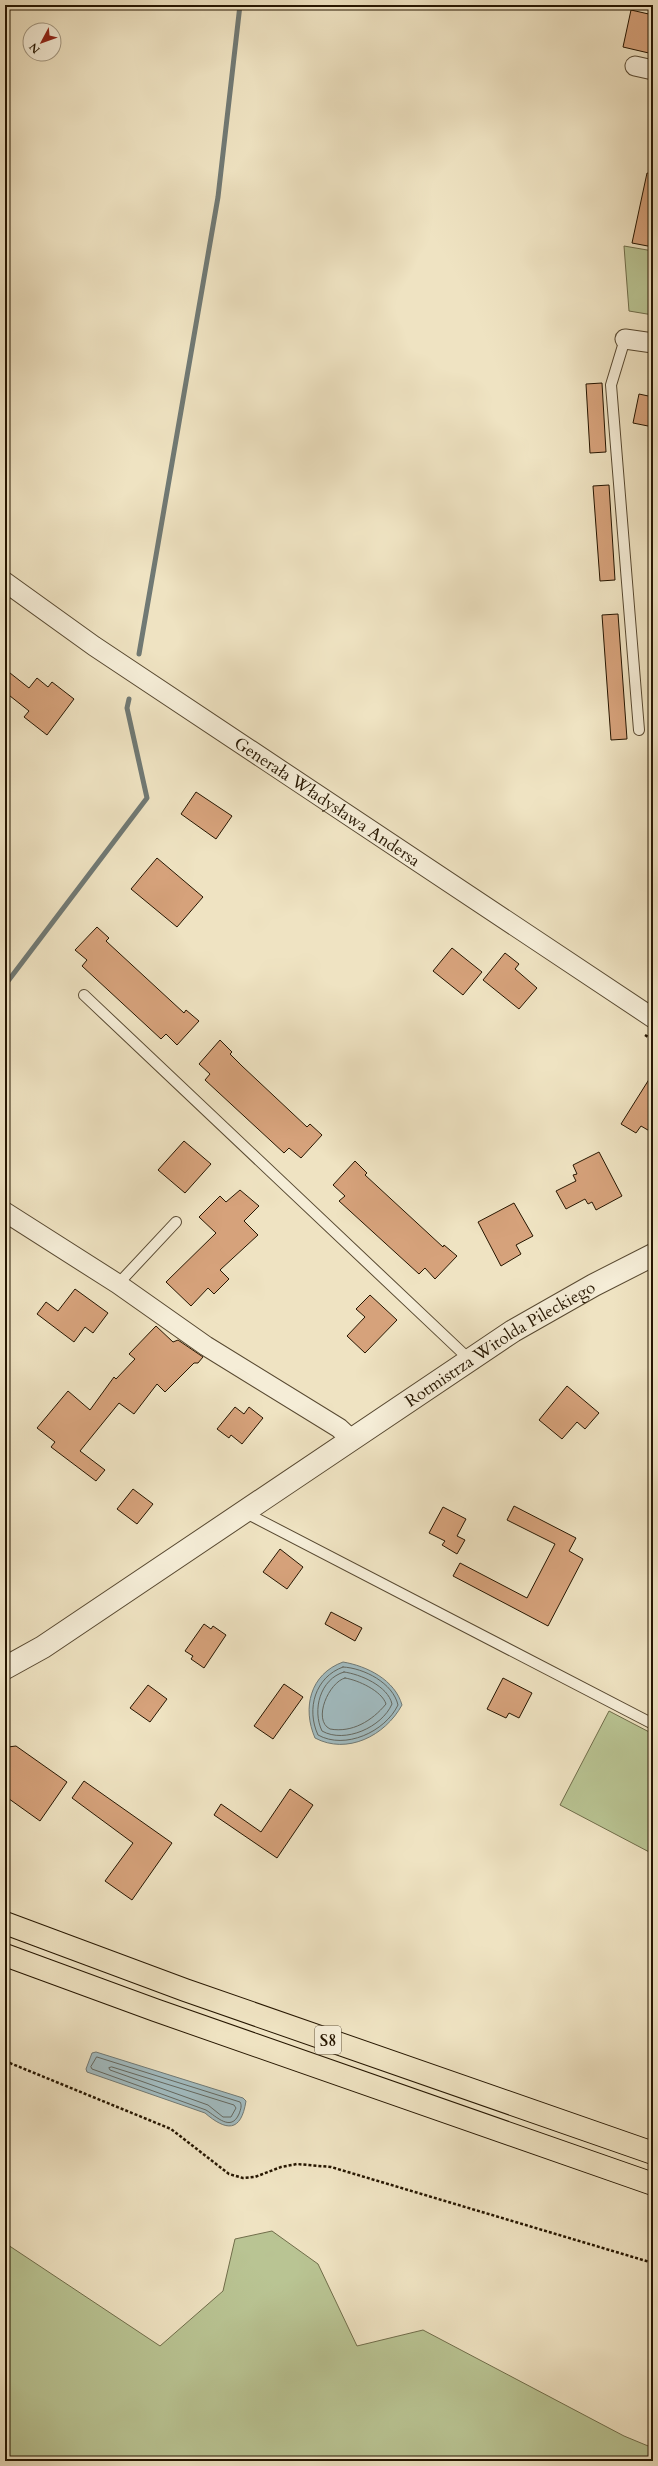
<svg xmlns="http://www.w3.org/2000/svg" width="658" height="2466" viewBox="0 0 658 2466" font-family="Cardo,serif">
	<rect width="100%" height="100%" fill="#efe3c2"/>
	<filter id="stains"><feTurbulence type="fractalNoise" baseFrequency=".005" numOctaves="4"/><feColorMatrix values="0 0 0 0 .2 0 0 0 0 .09 0 0 0 0 .02 0 0 0 .5 -.17"/></filter>
	<radialGradient id="worn" r=".72"><stop offset=".6" stop-color="#630" stop-opacity="0"/><stop offset="1" stop-color="#630" stop-opacity=".3"/></radialGradient>
	<!-- green -->
	<path fill="#b9c493" stroke="#706d4a" d="M 624,246 L 653,251 L 653,315 L 629,311 Z
		M 609,1711 L 653,1734 L 653,1854 L 560,1805 Z
		M 272,2231 L 318,2264 L 357,2346 L 423,2330 L 624,2436 L 653,2448 L 653,2461 L 5,2461 L 5,2243 L 160,2346 L 223,2291 L 235,2239 Z"/>
	<!-- water -->
	<path fill="#a1bbc0" stroke="#707974" d="M 343,1662 C 367,1666 395,1680 402,1705 C 385,1736 347,1755 315,1738 C 302,1708 310,1674 343,1662 Z
		M 96,2052 L 243,2098 L 246,2101 C 241,2133 226,2131 205,2113 L 87,2072 L 86,2069 L 92,2053 Z"/>
	<g fill="none" stroke-linecap="round" stroke-linejoin="round">
		<!-- shore -->
		<path stroke="#646860" stroke-width="1" d="M 343,1667 C 364,1668 393,1683 398,1705 C 385,1732 345,1750 318,1735 C 306,1709 315,1677 343,1667 Z
			M 344,1672 C 360,1674 388,1686 392,1704 C 382,1727 345,1744 322,1731 C 312,1710 320,1679 344,1672 Z
			M 345,1678 C 358,1680 382,1691 386,1704 C 372,1721 352,1733 330,1729 C 312,1720 329,1682 345,1678 Z
			M 97,2057 L 240,2102 C 242,2105 241,2109 239,2114 C 231,2132 217,2117 206,2110 L 92,2069 L 91,2067 Z
			M 112,2067 L 234,2105 L 236,2108 L 231,2117 L 223,2117 L 208,2105 L 110,2070 L 109,2068 Z"/>
		<!-- stream -->
		<path stroke="#707974" stroke-width="5" d="M 139,654 L 218,197 L 240,5
			M 5,985 L 147,798 L 127,708 L 129,699"/>
	</g>
	<!-- building -->
	<path fill="#d6a27b" stroke="#261601" d="M 631,10 L 653,15 L 653,54 L 623,47 Z
		M 647,173 L 653,174 L 653,247 L 632,243 Z
		M 602,383 L 606,452 L 590,453 L 586,384 Z
		M 639,394 L 653,397 L 653,427 L 633,423 Z
		M 609,485 L 615,580 L 600,581 L 593,486 Z
		M 618,614 L 627,739 L 611,740 L 602,615 Z
		M 5,669 L 29,688 L 37,678 L 48,687 L 52,682 L 74,699 L 47,735 L 24,717 L 29,711 L 5,692 Z
		M 196,792 L 232,816 L 216,839 L 181,814 Z
		M 157,858 L 203,897 L 177,927 L 131,889 Z
		M 97,927 L 109,938 L 106,941 L 184,1013 L 186,1010 L 199,1021 L 177,1045 L 166,1034 L 161,1039 L 82,966 L 87,960 L 75,950 Z
		M 452,948 L 482,972 L 463,995 L 433,971 Z
		M 505,953 L 519,964 L 515,969 L 537,988 L 519,1009 L 483,980 Z
		M 220,1040 L 232,1052 L 230,1054 L 242,1066 L 307,1127 L 310,1124 L 322,1135 L 301,1158 L 289,1148 L 284,1153 L 205,1080 L 210,1074 L 199,1064 Z
		M 653,1073 L 653,1133 L 641,1126 L 636,1133 L 621,1124 Z
		M 184,1141 L 211,1164 L 185,1193 L 158,1170 Z
		M 599,1152 L 622,1196 L 596,1210 L 592,1202 L 588,1204 L 585,1199 L 566,1209 L 556,1191 L 576,1181 L 573,1175 L 577,1174 L 573,1165 Z
		M 355,1161 L 367,1173 L 365,1175 L 443,1247 L 444,1245 L 457,1256 L 435,1279 L 425,1268 L 419,1274 L 339,1201 L 345,1196 L 333,1185 Z
		M 240,1190 L 259,1206 L 244,1221 L 258,1235 L 220,1270 L 229,1279 L 214,1294 L 208,1288 L 191,1306 L 166,1282 L 216,1233 L 199,1217 L 220,1196 L 226,1202 Z
		M 514,1203 L 533,1236 L 516,1245 L 521,1254 L 501,1266 L 478,1222 Z
		M 75,1289 L 108,1313 L 93,1333 L 85,1327 L 74,1342 L 37,1314 L 46,1302 L 58,1311 Z
		M 370,1295 L 397,1320 L 365,1353 L 347,1336 L 365,1317 L 356,1309 Z
		M 156,1326 L 173,1342 L 178,1340 L 203,1357 L 198,1363 L 194,1363 L 165,1392 L 157,1384 L 134,1414 L 119,1403 L 80,1451 L 105,1470 L 96,1481 L 51,1447 L 55,1442 L 37,1428 L 68,1391 L 90,1410 L 114,1377 L 116,1379 L 135,1359 L 129,1354 Z
		M 567,1386 L 599,1413 L 585,1429 L 577,1422 L 562,1439 L 539,1420 Z
		M 235,1407 L 244,1414 L 249,1407 L 263,1418 L 242,1444 L 231,1435 L 229,1438 L 217,1429 Z
		M 133,1489 L 153,1504 L 137,1524 L 117,1509 Z
		M 514,1506 L 576,1538 L 569,1551 L 583,1559 L 548,1626 L 453,1576 L 460,1563 L 527,1598 L 555,1544 L 507,1520 Z
		M 443,1507 L 466,1519 L 457,1536 L 465,1540 L 457,1554 L 442,1545 L 445,1541 L 429,1533 Z
		M 280,1549 L 303,1567 L 287,1589 L 263,1572 Z
		M 331,1612 L 362,1628 L 355,1641 L 325,1624 Z
		M 204,1624 L 211,1629 L 213,1626 L 226,1635 L 204,1668 L 191,1659 L 193,1656 L 185,1651 Z
		M 503,1678 L 532,1693 L 519,1718 L 509,1713 L 506,1718 L 487,1709 Z
		M 284,1684 L 303,1697 L 273,1739 L 254,1726 Z
		M 148,1685 L 167,1699 L 150,1722 L 130,1708 Z
		M 16,1746 L 67,1782 L 40,1821 L 5,1796 L 5,1751 L 8,1747 Z
		M 84,1781 L 172,1843 L 132,1900 L 105,1881 L 133,1843 L 72,1798 Z
		M 290,1789 L 313,1805 L 277,1858 L 214,1815 L 221,1804 L 261,1832 Z"/>
	<g fill="none" stroke-linecap="round" stroke-linejoin="round">
		<defs>
			<path id="service" d="M 625,339 L 611,385 L 639,730
				M 84,995 L 470,1360
				M 118,1284 L 176,1222
				M 244,1512 L 653,1724"/>
			<g id="minor">
				<path d="M 635,66 L 653,70"/>
				<path d="M 625,339 L 653,343"/>
				<path id="s1" d="M 5,582 L 94,646 L 653,1018"/>
				<path d="M 5,1212 L 118,1284 L 206,1346 L 339,1428 L 352,1440"/>
			</g>
			<g id="tertiary">
				<path id="s2" d="M 5,1668 L 43,1647 L 513,1331 L 594,1285 L 653,1255"/>
			</g>
			<path id="motorway" d="M 5,1923 L 185,1990 L 653,2153
				M 5,1955 L 155,2010 L 653,2184"/>
		</defs>
		<!-- service casing -->
		<use href="#service" stroke="#584931" stroke-width="12"/>
		<!-- minor casing -->
		<use href="#minor" stroke="#584931" stroke-width="21"/>
		<!-- tertiary casing -->
		<use href="#tertiary" stroke="#584931" stroke-width="24"/>
		<!-- motorway casing -->
		<use href="#motorway" stroke="#261601" stroke-width="24"/>
		<!-- path -->
		<path stroke="#261601" stroke-width="2.5" stroke-dasharray="3 2" stroke-linecap="butt" d="M 645,1035 L 653,1040
			M 5,2061 L 171,2129 L 229,2174 L 243,2178 L 255,2177 L 281,2167 L 297,2164 L 331,2167 L 653,2263"/>
		<!-- service -->
		<use href="#service" stroke="#f5edd7" stroke-width="10"/>
		<!-- minor -->
		<use href="#minor" stroke="#f5edd7" stroke-width="19"/>
		<!-- tertiary -->
		<use href="#tertiary" stroke="#f5edd7" stroke-width="22"/>
		<!-- motorway -->
		<use href="#motorway" stroke="#efe3c2" stroke-width="22"/>
	</g>
	<g text-anchor="middle" stroke-width="4" stroke-linejoin="round" paint-order="stroke">
		<!-- shield labels -->
		<rect fill="#f5edd7" stroke="#645641" stroke-width="1" x="315" y="2026" width="26" height="28" rx="3"/>
		<g font-size="16" font-weight="bold" fill="#261601">
			<text x="328" y="2046">S8</text>
		</g>
		<!-- street labels -->
		<g font-size="17" fill="#261601" stroke="#f5edd7">
			<text dy="6" stroke="none"><textPath href="#s1" startOffset="390">Generała Władysława Andersa</textPath></text>
			<text dy="6" stroke="none"><textPath href="#s2" startOffset="592">Rotmistrza Witolda Pileckiego</textPath></text>
		</g>
	</g>
	<!-- margin -->
	<rect width="658" height="2466" fill="none" stroke="#efe3c2" stroke-width="20"/>
	<rect x="6" y="6" width="646" height="2454" fill="none" stroke="#261601" stroke-width="2"/>
	<rect x="10" y="10" width="638" height="2446" fill="none" stroke="#261601"/>
	<!-- north arrow -->
	<g transform="translate(42 42) rotate(229)"><circle r="19" fill="#f5edd7" stroke="#a29781"/>
	<path d="M0-3L7 15L0 10L-7 15Z" fill="#8f2418"/>
	<text y="-6" font-size="11" font-weight="bold" text-anchor="middle" fill="#261601">N</text>
	</g>
	<rect width="100%" height="100%" filter="url(#stains)"/>
	<rect width="100%" height="100%" fill="url(#worn)"/>
</svg>
